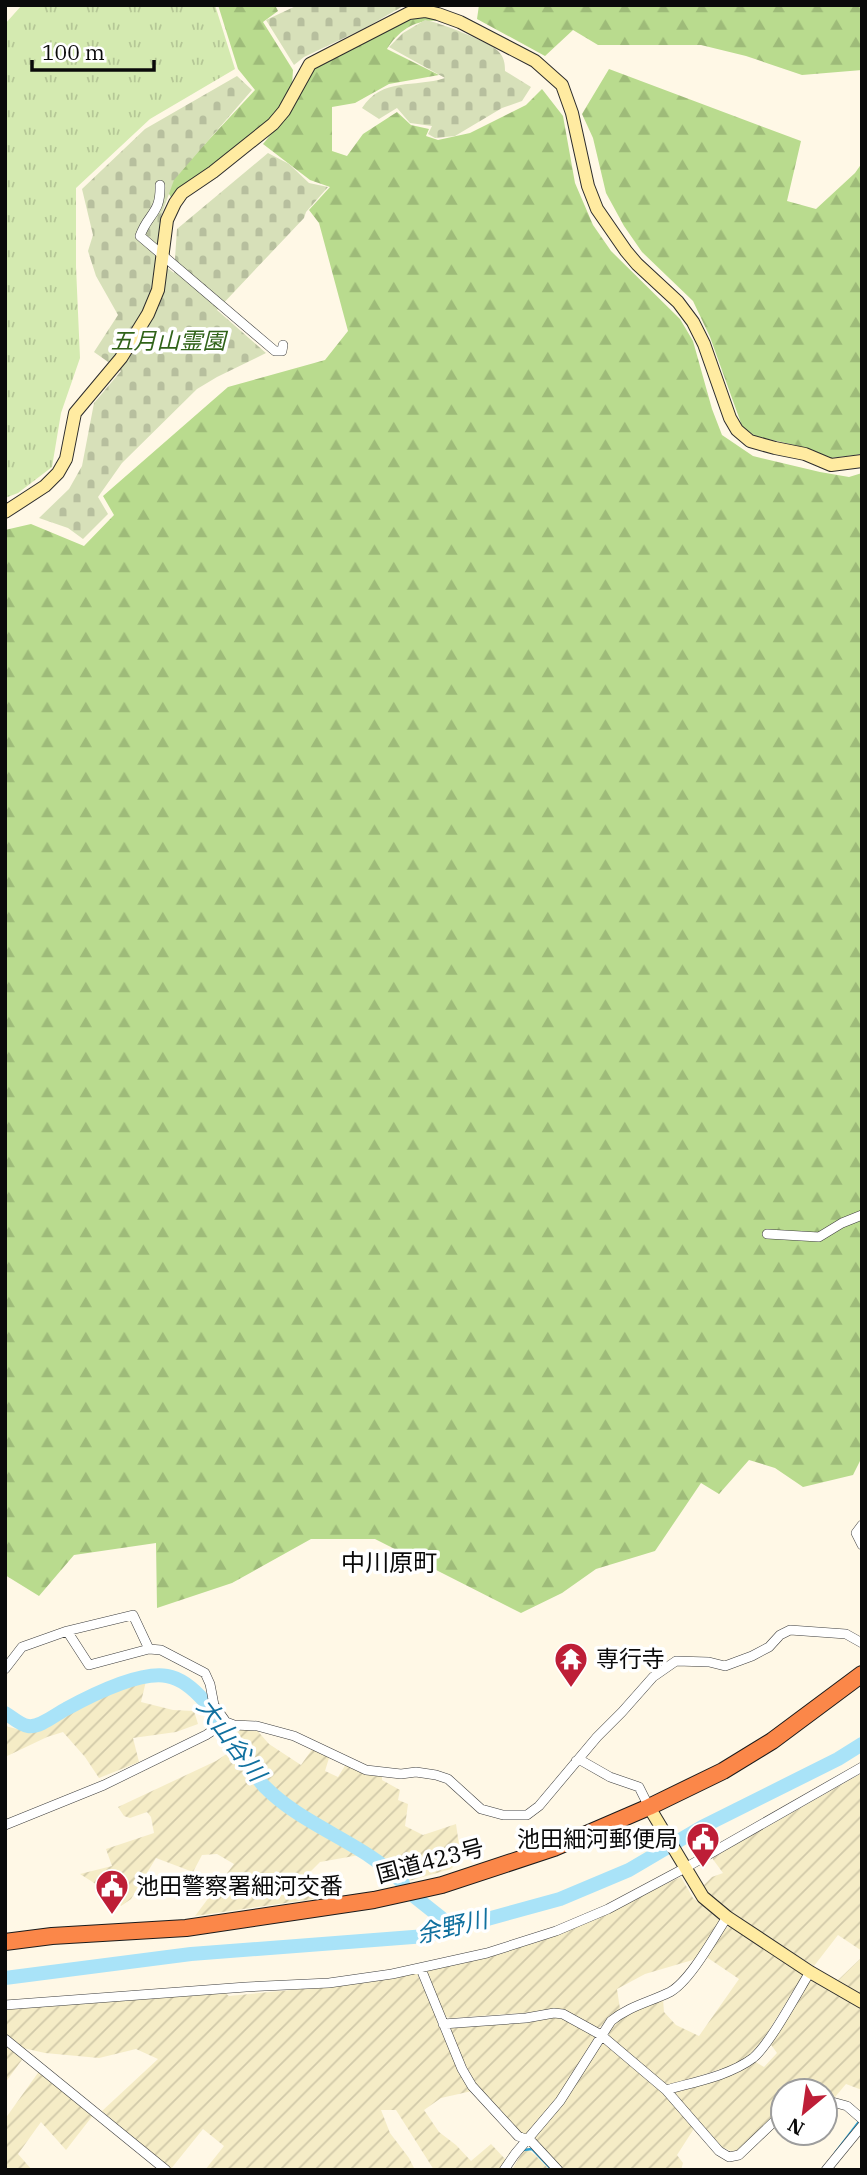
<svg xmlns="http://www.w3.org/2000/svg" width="867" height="2175" viewBox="0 0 867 2175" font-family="'IBM Plex Serif','Noto Sans JP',serif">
	<defs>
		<pattern id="farmland-furrows" width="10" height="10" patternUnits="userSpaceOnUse" patternTransform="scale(1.75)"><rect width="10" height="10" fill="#f5ecc6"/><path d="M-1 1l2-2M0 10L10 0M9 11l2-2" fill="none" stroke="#d1c9a9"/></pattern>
		<pattern id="grass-tufts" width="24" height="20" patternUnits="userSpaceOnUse" patternTransform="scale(1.75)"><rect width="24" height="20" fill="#d4eab0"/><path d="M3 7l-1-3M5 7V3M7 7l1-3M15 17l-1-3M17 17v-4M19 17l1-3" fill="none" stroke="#b5c796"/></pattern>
		<pattern id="forest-firs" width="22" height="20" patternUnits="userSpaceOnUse" patternTransform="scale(1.75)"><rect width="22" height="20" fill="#b9db8e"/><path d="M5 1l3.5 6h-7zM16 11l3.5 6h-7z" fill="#9ebb79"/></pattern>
		<pattern id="cemetery-stones" width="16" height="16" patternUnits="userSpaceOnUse" patternTransform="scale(1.75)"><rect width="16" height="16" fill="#d7e0b9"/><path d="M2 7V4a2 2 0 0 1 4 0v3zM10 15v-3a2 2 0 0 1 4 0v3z" fill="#b7bf9e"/></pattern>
	</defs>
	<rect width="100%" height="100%" fill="#fff8e6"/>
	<!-- farmland -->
	<path fill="url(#farmland-furrows)" d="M 146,1681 L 141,1702 L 173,1710 L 194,1711 L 198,1724 L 176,1732 L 133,1738 L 139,1762 L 99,1778 L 85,1757 L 63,1732 L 47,1737 L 5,1757 L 5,1726 L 29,1732 L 119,1688 Z
		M 226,1728 L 255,1728 L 269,1744 L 301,1765 L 313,1748 L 329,1758 L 325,1771 L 338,1777 L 346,1764 L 367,1775 L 382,1776 L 382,1780 L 400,1790 L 398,1800 L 408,1804 L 405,1826 L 423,1835 L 456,1824 L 461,1859 L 451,1869 L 405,1882 L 386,1863 L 371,1853 L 320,1862 L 307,1875 L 328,1891 L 321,1898 L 195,1916 L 234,1864 L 217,1854 L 202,1855 L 193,1872 L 156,1858 L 131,1899 L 121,1906 L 113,1895 L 80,1874 L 112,1866 L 106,1849 L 154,1833 L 151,1817 L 147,1812 L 130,1818 L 124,1816 L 118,1807 L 216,1761 L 234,1749 L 240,1744 Z
		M 862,1773 L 862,1951 L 838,1935 L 814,1966 L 727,1911 L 702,1887 L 712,1877 L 723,1873 L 712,1858 Z
		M 681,1877 L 693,1898 L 718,1917 L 720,1922 L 696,1959 L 645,1974 L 617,1989 L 620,2009 L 604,2024 L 597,2029 L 561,2010 L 452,2018 L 441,2016 L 425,1975 L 428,1970 L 600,1914 Z
		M 735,1926 L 804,1974 L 764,2038 L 748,2057 L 730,2066 L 671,2085 L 665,2084 L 609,2038 L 609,2031 L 617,2020 L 631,2011 L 663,1999 L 664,2012 L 676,2025 L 699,2036 L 739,1979 L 705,1956 L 724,1927 Z
		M 862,1957 L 862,1996 L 836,1982 Z
		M 417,1973 L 460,2072 L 472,2091 L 441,2098 L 424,2110 L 439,2132 L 456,2145 L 471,2161 L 491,2144 L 506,2160 L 500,2170 L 434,2170 L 396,2110 L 381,2110 L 390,2133 L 409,2158 L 415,2170 L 205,2170 L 224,2146 L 203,2129 L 170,2170 L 102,2111 L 158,2059 L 136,2049 L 99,2058 L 45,2053 L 23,2048 L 5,2035 L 5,2008 L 225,1993 L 229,1996 L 323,1987 Z
		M 814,1979 L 862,2008 L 862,2090 L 846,2084 L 835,2097 L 825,2097 L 825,2091 L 783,2091 L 783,2109 L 736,2153 L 717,2145 L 675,2094 L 676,2090 L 754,2061 L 764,2067 L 777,2053 L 769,2042 L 808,1982 Z
		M 558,2017 L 569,2019 L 593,2033 L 595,2039 L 558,2099 L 526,2134 L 520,2134 L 475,2083 L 448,2030 L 451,2025 Z
		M 606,2043 L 658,2086 L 695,2127 L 677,2155 L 683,2163 L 681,2170 L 562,2170 L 535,2140 L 534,2135 L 600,2044 Z
		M 5,2044 L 24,2057 L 5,2083 Z
		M 40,2070 L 94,2114 L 66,2150 L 41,2122 L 18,2154 L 32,2170 L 5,2170 L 5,2119 Z
		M 528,2150 L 535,2155 L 550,2170 L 512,2170 L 523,2151 Z"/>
	<!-- grass -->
	<path fill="url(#grass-tufts)" d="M 22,5 L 215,5 L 235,69 L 150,119 L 76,188 L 76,267 L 80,358 L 61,413 L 52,467 L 18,493 L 5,498 L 5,24 Z"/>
	<!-- forest -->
	<path fill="url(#forest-firs)" d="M 218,5 L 275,5 L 278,11 L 263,22 L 293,70 L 292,85 L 269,123 L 172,199 L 165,187 L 255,90 L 238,69 Z
		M 479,5 L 862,5 L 862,70 L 802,75 L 746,56 L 701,45 L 598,45 L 573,30 L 545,56 L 477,19 Z
		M 429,17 L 438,21 C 416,19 399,30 387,49 L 439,75 L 389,84 L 355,103 L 332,107 L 332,151 L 347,156 L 363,134 L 397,112 L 411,125 L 429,129 L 426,136 L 438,140 L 470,133 L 526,105 L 542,89 L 563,116 L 575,183 L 593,225 L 611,251 L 680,319 L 693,341 L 712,409 L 722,435 L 753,456 L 820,472 L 849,477 L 862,473 L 862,1457 L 853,1475 L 803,1487 L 775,1468 L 749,1460 L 719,1494 L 701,1483 L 655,1551 L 596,1569 L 562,1593 L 521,1613 L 375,1539 L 311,1539 L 232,1583 L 157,1608 L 156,1543 L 74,1555 L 39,1596 L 5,1575 L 5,530 L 31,524 L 84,546 L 114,515 L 103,496 L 228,387 L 325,360 L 348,331 L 319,223 L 309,210 L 330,187 L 310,180 L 263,144 L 277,127 L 315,67 L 407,20 Z
		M 609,69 L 801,141 L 787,201 L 816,209 L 855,173 L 862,163 L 862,454 L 831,458 L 807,448 L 755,436 L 742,426 L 710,337 L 693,301 L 642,252 L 624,226 L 606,193 L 593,138 L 582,114 Z"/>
	<!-- cemetery -->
	<path fill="url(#cemetery-stones)" d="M 298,5 L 405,5 L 365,28 L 304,57 L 294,65 L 266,20 Z
		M 425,20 C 438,22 490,42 498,51 C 504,57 505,63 505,71 L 531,87 L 522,101 L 502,108 L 455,136 L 435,138 L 428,134 L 432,126 L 410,123 L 397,108 L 379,119 L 362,108 C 382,77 414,88 445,78 L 389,47 L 403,33 Z
		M 237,76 L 252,90 L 174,180 L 161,216 L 157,260 L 174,273 L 177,229 L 268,153 L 289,164 L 309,183 L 328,187 L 306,212 L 304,218 L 217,310 L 266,353 L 217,377 L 197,389 L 122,463 L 98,497 L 108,514 L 83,539 L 68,528 L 39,518 L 69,489 L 82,466 L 94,403 L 121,371 L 94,352 L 118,315 L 96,276 L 88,251 L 93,235 L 82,189 L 145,129 Z"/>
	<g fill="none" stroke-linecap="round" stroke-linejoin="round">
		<!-- stream -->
		<path stroke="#2da2d2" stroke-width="2.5" d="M 523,2150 L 532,2149 L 552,2170
			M 835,2153 L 861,2119"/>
		<!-- river -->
		<path stroke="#a9e3f8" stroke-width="14" d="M 5,1713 C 12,1717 20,1725 28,1726 C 40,1728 56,1714 66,1709 C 90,1696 139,1671 167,1676 C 208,1683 237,1757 264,1786 C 304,1827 363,1842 403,1883
			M 415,1897 L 454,1928
			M 5,1978 L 191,1954 L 426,1936 L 560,1899 L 629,1870 L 702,1827 L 838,1759 L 862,1744"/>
		<defs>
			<path id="street" d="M 160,185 C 161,214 148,213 140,236 L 275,351 L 282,351 L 283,345
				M 767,1234 L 819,1237 L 842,1223 L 862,1215
				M 862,1525 L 856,1533 L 862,1545
				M 67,1631 L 89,1665 L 149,1649
				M 5,1669 L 22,1647 L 67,1631 L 133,1615 L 149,1649 L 161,1650 L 205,1673 L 210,1684 L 214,1705 L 226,1722 L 234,1725 L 257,1726 L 294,1736 L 366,1770 L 401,1774 L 416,1772 L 436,1775 L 448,1779 L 481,1809 L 503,1815 L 527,1815 L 539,1806 L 597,1737 L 622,1712 L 653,1677 L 676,1661 L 709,1662 L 725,1666 L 752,1656 L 769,1647 L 780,1635 L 790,1630 L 846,1634 L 862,1643
				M 576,1761 L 582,1761 L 610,1777 L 639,1787 L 649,1807
				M 5,1825 L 104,1785 L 206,1735 L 226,1722
				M 421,1969 L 462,2069 L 472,2086 L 518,2136 L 532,2142 L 558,2170
				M 5,2005 L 246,1987 L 329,1983 L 392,1974 L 487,1953 L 556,1931 L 608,1909 L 685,1868 L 862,1767
				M 443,2024 L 526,2018 L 554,2013 L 563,2014 L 601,2035 L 666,2090 L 719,2151 L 729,2157 L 739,2155 L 783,2113
				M 5,2039 L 166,2170
				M 666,2090 C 694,2082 729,2076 753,2058 C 770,2044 797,1993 810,1972
				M 825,2100 L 847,2106 L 862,2119
				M 504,2170 L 515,2154 L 560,2101 L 611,2021 C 629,2006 650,2002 670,1992 C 690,1981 714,1937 727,1917
				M 826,2170 L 862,2126"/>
			<path id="secondary" d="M 5,512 L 45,486 L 58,473 L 66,459 L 75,413 L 121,358 L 148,314 L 158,290 L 167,220 L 175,203 L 182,193 L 213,172 L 273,124 L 284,111 L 310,64 L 409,13 L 425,11 L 438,14 L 460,22 L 535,61 L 562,85 L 572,113 L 588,186 L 597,209 L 626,251 L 637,264 L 678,302 L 693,322 L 704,344 L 730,418 L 737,430 L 750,441 L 775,448 L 805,454 L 831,465 L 862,461
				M 649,1807 L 703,1897 L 727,1917 L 810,1972 L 862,2002"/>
			<path id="highway" d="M 5,1942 L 52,1936 L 186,1928 L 374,1900 L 442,1885 L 554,1848 L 649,1807 L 723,1771 L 772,1741 L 862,1674"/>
		</defs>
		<!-- street casing -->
		<use href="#street" stroke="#3d3d3d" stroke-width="10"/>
		<!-- secondary casing -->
		<use href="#secondary" stroke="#2c2c2c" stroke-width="14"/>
		<!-- highway casing -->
		<use href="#highway" stroke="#1b1b1b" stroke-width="18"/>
		<!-- street -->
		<use href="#street" stroke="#fff" stroke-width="9"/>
		<!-- secondary -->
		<use href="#secondary" stroke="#ffeba1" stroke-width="12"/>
		<!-- highway -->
		<use href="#highway" stroke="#fb8749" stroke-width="16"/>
	</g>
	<!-- icons -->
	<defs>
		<symbol id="temple-pin" viewBox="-11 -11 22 30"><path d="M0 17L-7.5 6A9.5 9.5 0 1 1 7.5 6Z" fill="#be1e37" stroke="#fff"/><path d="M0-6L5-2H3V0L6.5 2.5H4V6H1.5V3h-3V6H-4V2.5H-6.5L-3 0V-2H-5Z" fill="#fff"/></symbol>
		<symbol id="civic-pin" viewBox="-11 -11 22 30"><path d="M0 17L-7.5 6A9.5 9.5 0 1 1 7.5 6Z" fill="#be1e37" stroke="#fff"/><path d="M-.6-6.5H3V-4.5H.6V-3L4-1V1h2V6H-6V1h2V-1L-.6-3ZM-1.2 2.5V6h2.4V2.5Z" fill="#fff"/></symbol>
	</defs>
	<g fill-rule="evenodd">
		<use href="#temple-pin" x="552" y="1640" width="38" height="52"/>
		<use href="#civic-pin" x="684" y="1820" width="38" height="52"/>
		<use href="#civic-pin" x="93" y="1867" width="38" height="52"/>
	</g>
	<g text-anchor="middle" stroke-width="7" stroke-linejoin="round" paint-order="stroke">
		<!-- park labels -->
		<g font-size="23" font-style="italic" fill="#306319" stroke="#fff">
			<text x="168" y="349">五月山霊園</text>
		</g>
		<!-- poi labels -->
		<g font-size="23" fill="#0a0a0a" stroke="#fff" text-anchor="start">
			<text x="596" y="1667">専行寺</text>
			<text x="678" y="1847" text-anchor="end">池田細河郵便局</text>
			<text x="136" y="1894">池田警察署細河交番</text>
		</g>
		<!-- street labels -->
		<g font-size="23" fill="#0a0a0a" stroke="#fff">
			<text transform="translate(430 1861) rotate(-15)" y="8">国道423号</text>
		</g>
		<!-- neighbourhood labels -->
		<g font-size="24" fill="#0a0a0a" stroke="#fff">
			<text x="389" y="1571">中川原町</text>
		</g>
		<!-- water labels -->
		<g font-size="24" font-style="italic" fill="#10709f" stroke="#fff">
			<text transform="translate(231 1740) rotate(53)" y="8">大山谷川</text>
			<text transform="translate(452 1927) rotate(-13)" y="8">余野川</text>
		</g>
	</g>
	<!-- border -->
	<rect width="867" height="2175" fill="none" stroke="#0a0a0a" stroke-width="14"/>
	<!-- north arrow -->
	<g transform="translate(804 2112) rotate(209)"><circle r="33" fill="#ffffff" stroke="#9d9d9d" stroke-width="2"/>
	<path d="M0-5L12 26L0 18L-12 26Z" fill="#be1e37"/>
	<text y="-10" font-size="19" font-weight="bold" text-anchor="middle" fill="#0a0a0a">N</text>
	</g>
	<!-- scale -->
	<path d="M32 60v10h122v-10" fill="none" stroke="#0a0a0a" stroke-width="3.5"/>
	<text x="42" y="60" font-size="21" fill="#0a0a0a" stroke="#ffffff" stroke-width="5" paint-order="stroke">100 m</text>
</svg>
